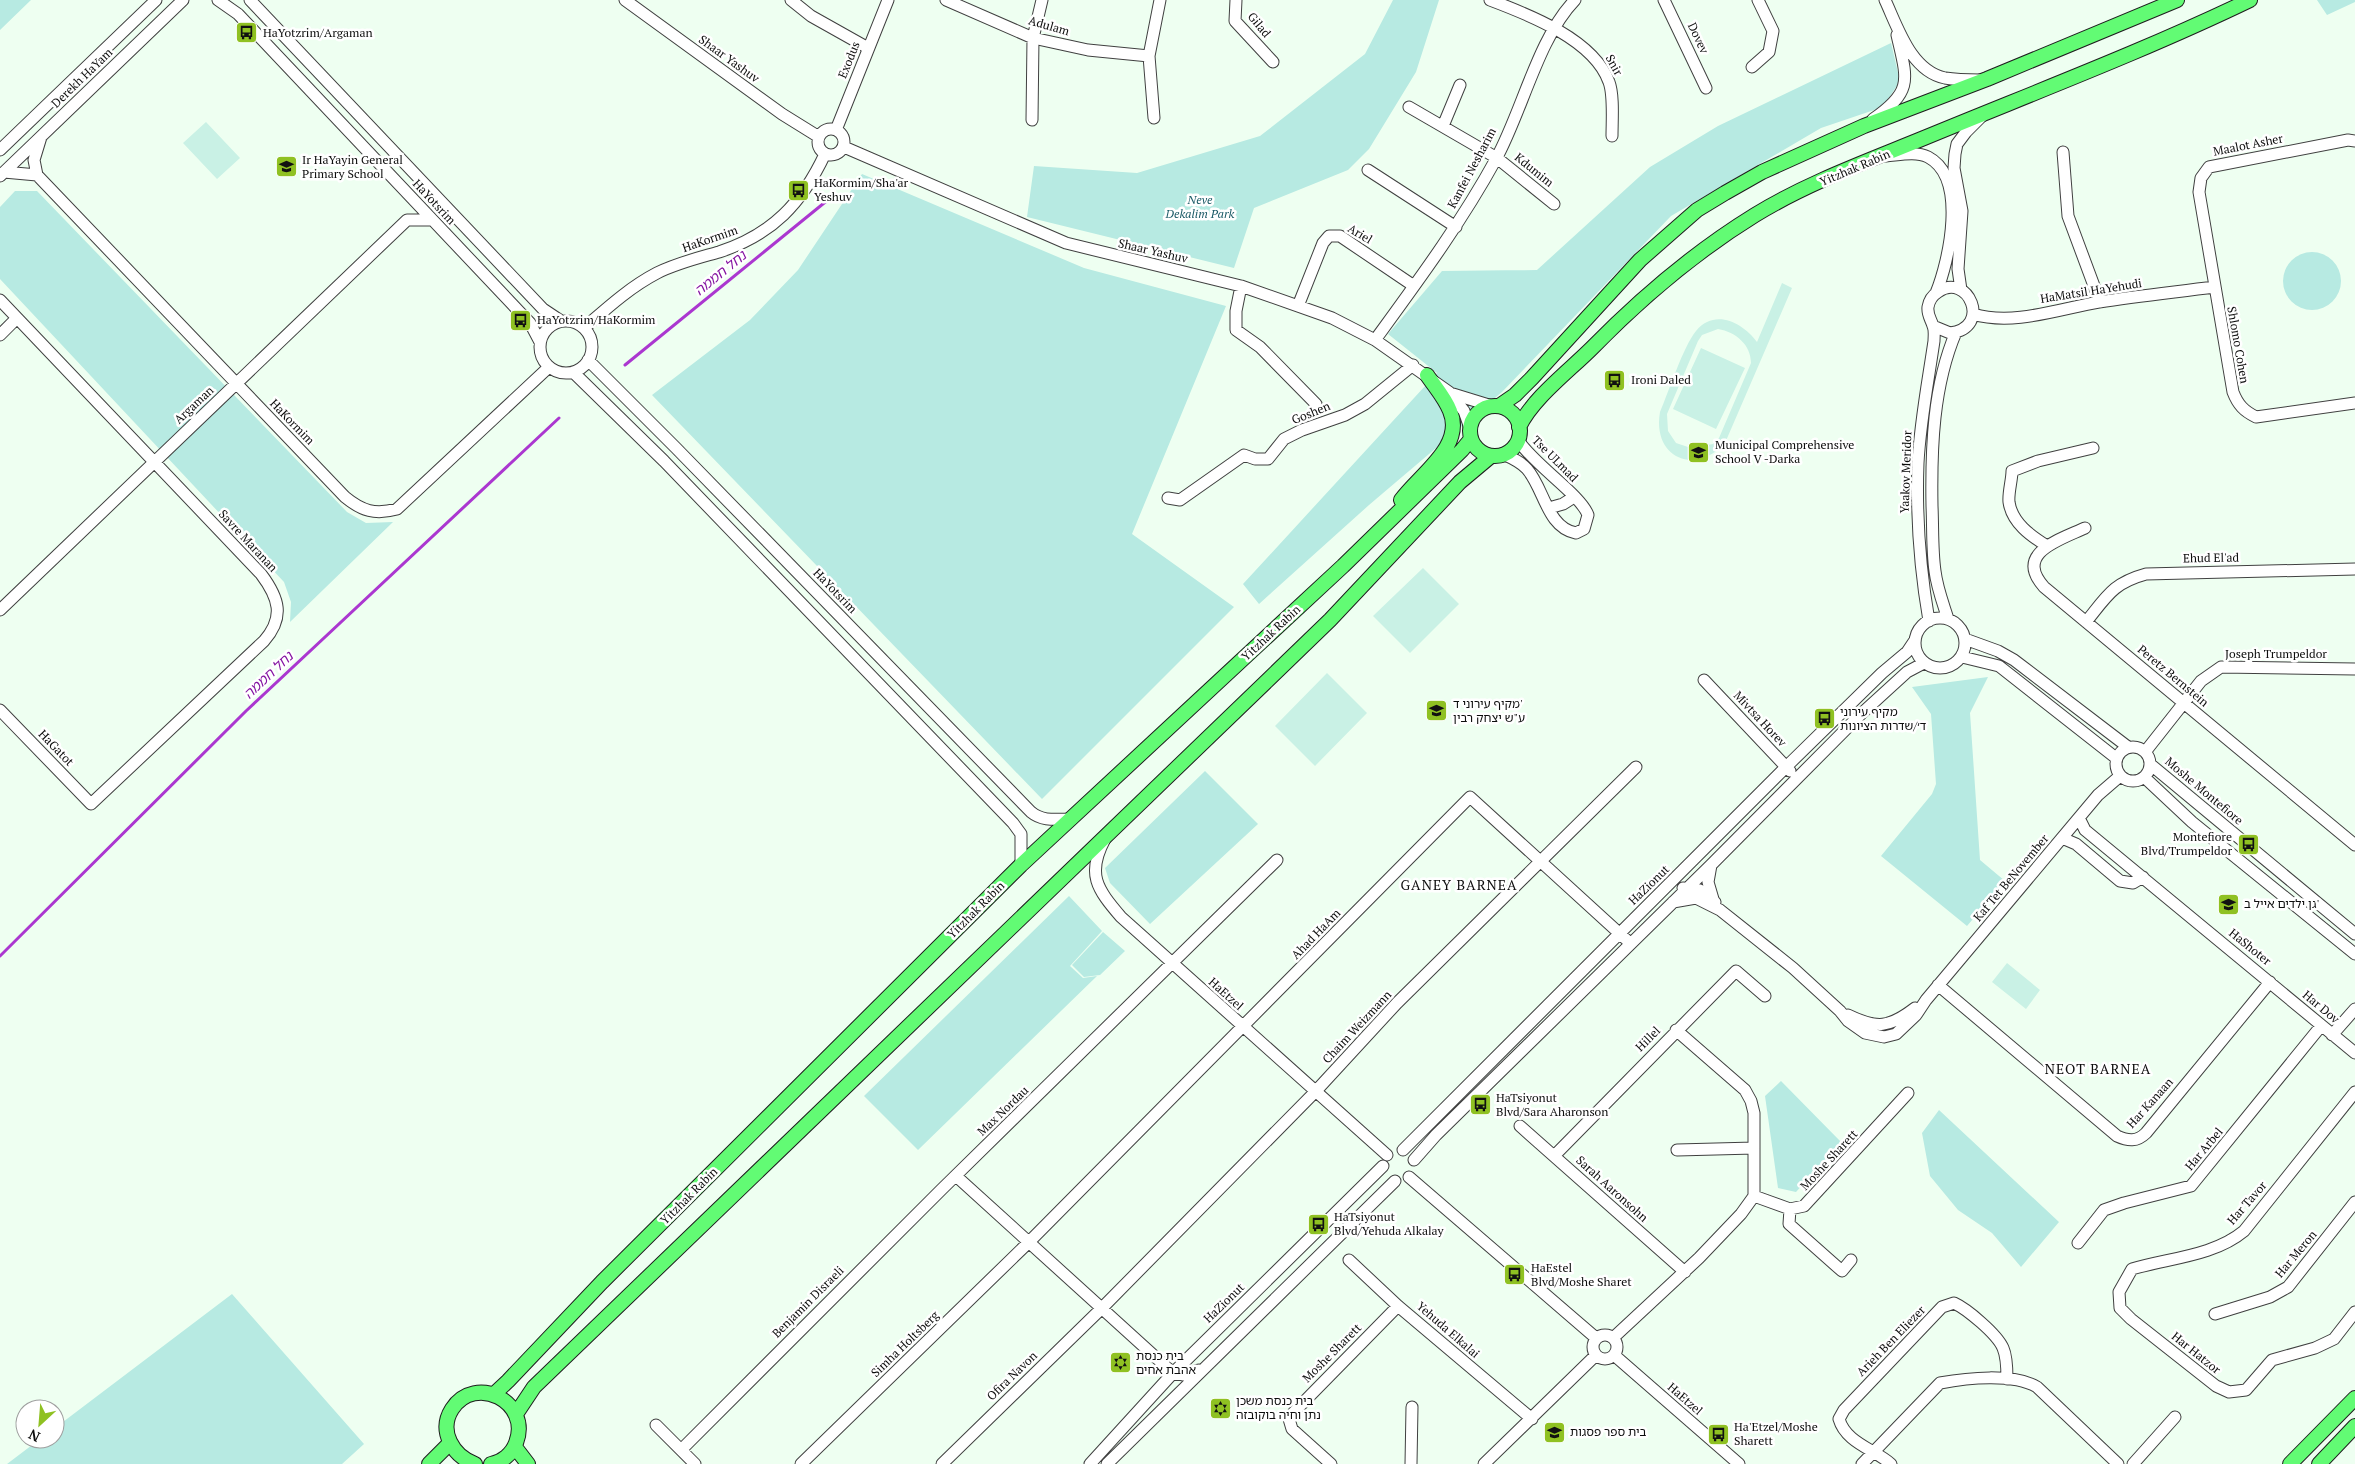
<svg xmlns="http://www.w3.org/2000/svg" width="2355" height="1464" viewBox="0 0 2355 1464" font-family="'PT Serif','Noto Sans Hebrew',serif">
	<rect width="100%" height="100%" fill="#eefff1"/>
	<!-- green -->
	<path fill="#b7eae2" d="M 0,0 L 31,0 L 0,30 Z
		M 1393,0 L 1439,0 L 1416,72 L 1369,149 L 1348,170 L 1254,208 L 1234,268 L 1027,217 L 1034,166 L 1137,173 L 1260,136 L 1365,54 Z
		M 2317,0 L 2355,0 L 2355,2 L 2327,15 Z
		M 1891,43 L 1900,81 L 1883,107 L 1821,128 L 1671,216 L 1502,392 L 1369,505 L 1259,604 L 1243,584 L 1437,373 L 1388,334 L 1442,271 L 1537,270 L 1650,167 L 1718,126 Z
		M 862,174 L 1084,268 L 1226,306 L 1132,534 L 1234,607 L 1042,799 L 652,395 L 750,320 L 798,270 Z
		M 15,191 L 37,191 L 347,512 L 366,523 L 393,522 L 290,622 L 291,602 L 284,582 L 0,279 L 0,207 Z
		M2283 281a29 29 0 1 1 58 0a29 29 0 1 1-58 0Z
		M 1988,677 L 1970,713 L 1980,860 L 2005,881 L 1967,926 L 1881,856 L 1932,794 L 1936,784 L 1931,714 L 1912,687 Z
		M 1205,771 L 1258,824 L 1150,924 L 1110,883 L 1105,868 Z
		M 1069,896 L 1102,931 L 1070,966 L 1083,978 L 1097,976 L 918,1150 L 864,1096 Z
		M 1103,932 L 1125,951 L 1100,975 L 1084,977 L 1072,965 Z
		M 1781,1081 L 1841,1142 L 1796,1192 L 1778,1188 L 1765,1096 Z
		M 1939,1110 L 2059,1222 L 2021,1267 L 1992,1233 L 1958,1210 L 1930,1176 L 1922,1133 Z
		M 232,1294 L 364,1444 L 342,1464 L 7,1464 L 40,1439 L 55,1439 L 55,1428 Z"/>
	<!-- pitch -->
	<path fill="#c9f1e5" fill-rule="evenodd" d="M 206,122 L 240,158 L 217,179 L 183,143 Z
		M 1782,283 L 1792,288 L 1725,443 C 1695,476 1652,458 1660,412 C 1669,391 1683,347 1696,331 C 1715,308 1743,323 1757,342 ZM 1718,329 C 1736,332 1751,345 1751,363 L 1719,438 L 1713,444 L 1691,448 L 1676,443 L 1668,431 L 1667,414 L 1698,341 L 1702,335 Z
		M 1701,348 L 1745,368 L 1716,429 L 1673,409 Z
		M 1423,568 L 1459,604 L 1410,653 L 1373,616 Z
		M 1327,673 L 1367,713 L 1315,766 L 1275,726 Z
		M 2007,963 L 2040,990 L 2026,1009 L 1992,982 Z"/>
	<g fill="none" stroke-linecap="round" stroke-linejoin="round">
		<!-- stream -->
		<path stroke="#ab37d0" stroke-width="3" d="M 625,365 L 829,199
			M 0,956 L 246,711 L 559,418"/>
		<defs>
			<path id="minor" d="M 218,0 L 238,14 L 530,323 L 540,342
				M 250,0 L 543,309 L 561,321
				M 625,0 L 782,114 L 819,137
				M 791,0 L 811,16 L 868,48
				M 946,0 L 1033,38 L 1088,50 L 1149,56
				M 1236,0 L 1235,21 L 1273,62
				M 1490,0 C 1530,15 1594,40 1609,82 C 1614,95 1612,121 1612,136
				M 1664,0 L 1706,88
				M 1885,0 C 1898,28 1911,71 1945,78 C 1957,80 1969,80 1981,80
				M 1752,67 L 1769,52 L 1773,31 L 1758,0
				M 1409,107 L 1497,158 L 1554,204
				M 1154,118 L 1149,56 L 1160,0
				M 1873,119 C 1914,91 1907,79 1897,35
				M 1032,120 L 1033,38 L 1042,0
				M 1443,126 L 1460,85
				M818 142a13 13 0 1 1 26 0a13 13 0 1 1-26 0Z
				M 836,130 L 888,0
				M 41,137 L 34,160 L 37,175 L 345,497 C 362,511 375,515 397,509 L 549,367
				M 2355,141 L 2348,140 L 2209,167 L 2201,178 L 2199,192 L 2233,392 C 2238,405 2244,411 2256,417 L 2355,403
				M 844,147 L 1066,243 L 1241,286 L 1332,318 L 1375,340 L 1449,392 L 1464,411 L 1470,428
				M 0,150 L 156,0
				M 2063,152 L 2068,216 L 2100,302
				M 1886,156 C 1899,155 1916,151 1928,157 C 1968,178 1949,261 1936,293
				M 1368,170 L 1456,227
				M 4,172 L 37,175
				M 0,176 L 183,0
				M 1241,286 L 1236,311 L 1236,330 L 1260,347 L 1316,404
				M 1961,290 L 1958,269 L 1962,211 L 1954,168 L 1955,154 L 1957,144 L 1966,132 L 1982,116
				M 0,300 L 261,574 C 279,598 285,617 264,641 L 91,804 L 0,710
				M 1298,306 L 1323,243 L 1329,236 L 1340,236 L 1414,286
				M 1973,314 C 2013,326 2059,309 2099,302 C 2137,296 2176,292 2214,287
				M540 347a26 26 0 1 1 52 0a26 26 0 1 1-52 0Z
				M 584,328 C 607,308 630,287 657,273 C 677,263 698,258 719,252 C 772,235 802,203 825,154
				M 0,335 L 17,318
				M 1375,340 C 1418,281 1461,223 1496,159 C 1522,112 1538,38 1575,0
				M 588,360 L 676,448 L 1031,812 C 1043,822 1057,819 1072,819
				M 573,372 L 664,461 L 1013,823 L 1021,834 L 1021,865
				M 1453,394 L 1492,406
				M 1503,454 C 1512,458 1521,462 1527,469 C 1544,488 1547,528 1576,533 L 1584,529 L 1588,515 C 1581,495 1533,464 1518,440
				M 1168,498 L 1180,500 L 1244,455 L 1255,459 L 1268,459 L 1284,439 L 1302,430 L 1345,415 L 1365,404 L 1413,365
				M 1549,508 L 1563,504 L 1574,497
				M 2085,528 C 2059,540 2014,553 2044,587 L 2355,845
				M 2047,546 C 2031,536 2012,523 2009,502 C 2008,493 2012,480 2012,471 L 2038,461 L 2093,448
				M 0,610 L 407,220 L 432,220
				M1915 643a25 25 0 1 1 50 0a25 25 0 1 1-50 0Z
				M 1948,619 C 1943,603 1937,588 1935,571 C 1932,550 1933,527 1932,506 C 1931,448 1933,386 1956,332
				M 1929,621 C 1920,569 1916,516 1918,463 C 1920,423 1928,382 1934,341 C 1934,337 1935,330 1933,326 C 1931,319 1927,315 1928,307 C 1929,301 1933,295 1938,292 C 1968,271 1993,328 1950,333 L 1933,326
				M 2086,622 C 2107,596 2113,583 2146,574 L 2355,569
				M 1965,639 L 1998,651 L 2014,660 L 2128,747
				M 1962,657 L 1999,666 L 2116,758
				M 1704,680 L 1790,771
				M2116 764a17 17 0 1 1 34 0a17 17 0 1 1-34 0Z
				M 2145,752 L 2201,681 L 2221,667 L 2355,669
				M 2150,764 L 2355,934
				M 2144,777 L 2192,822 L 2355,954
				M 2079,818 L 2085,830 L 2355,1053
				M 2062,838 L 2076,844 L 2120,881 L 2133,883 L 2143,877
				M 1105,839 C 1086,874 1097,889 1121,917 L 1387,1155
				M 1711,865 L 1708,882 L 1713,899
				M 1683,888 L 1700,890 L 1715,902
				M 1673,902 L 1696,898 L 1720,910 L 1793,968 L 1840,1011 L 1848,1021 L 1865,1033 L 1884,1037 L 1896,1034 L 1916,1015 L 1926,1000 L 2098,795 L 2120,776
				M 1938,985 L 2117,1136 C 2128,1141 2137,1142 2146,1133 L 2270,982
				M 1848,1015 C 1877,1029 1889,1028 1915,1008
				M 2332,1035 L 2355,1009
				M 2355,1092 L 2244,1231 C 2214,1256 2169,1258 2132,1269 L 2119,1292 L 2120,1308 L 2131,1319 L 2216,1386 L 2229,1392 L 2246,1390 L 2272,1360 L 2315,1348 L 2334,1339 L 2355,1312
				M 1520,1126 L 1685,1272
				M 1403,1150 L 1786,767 L 1882,673 L 1907,652 L 1915,640
				M 1677,1150 L 1754,1148
				M 1554,1156 L 1736,971 L 1765,996
				M 1414,1160 L 1436,1135 L 1711,865 L 1861,714 L 1907,672 L 1924,663
				M 956,1176 L 1173,1373 L 1184,1375 L 1199,1370
				M 1409,1177 L 1596,1338
				M 1754,1196 L 1790,1209 L 1804,1206 L 1908,1093
				M 1790,1209 L 1789,1224 L 1842,1271 L 1851,1260
				M 2078,1243 L 2104,1210 L 2124,1203 L 2191,1186 L 2321,1026
				M 1349,1260 L 1398,1306 L 1532,1419
				M 2215,1314 L 2270,1297 L 2288,1287 L 2355,1202
				M1593 1347a12 12 0 1 1 24 0a12 12 0 1 1-24 0Z
				M 1613,1338 L 1699,1258 L 1741,1214 L 1754,1196 L 1754,1113 L 1751,1101 L 1745,1090 L 1676,1030
				M 1614,1355 L 1739,1464
				M 656,1425 L 695,1464
				M 681,1450 L 942,1189 L 1277,860
				M 801,1464 L 1028,1243 L 1470,797 L 1630,943
				M 942,1464 L 1102,1308 L 1315,1092 L 1397,1003 L 1636,767
				M 1090,1464 L 1173,1373 L 1383,1166
				M 1107,1464 L 1395,1181
				M 1331,1464 L 1292,1429 L 1289,1419 L 1294,1412 L 1398,1306
				M 1411,1464 L 1412,1407
				M 1484,1464 L 1596,1355
				M 1862,1464 L 1940,1383 C 1967,1378 2013,1373 2037,1387 L 2118,1464
				M 1891,1464 C 1874,1449 1846,1443 1839,1419 L 1844,1410 L 1942,1307 L 1954,1303 C 1967,1309 1997,1334 2003,1348 C 2007,1357 2007,1369 2007,1379
				M 2133,1464 L 2175,1417"/>
			<path id="major" d="M 1499,406 L 1515,395 L 1532,378 L 1640,260 L 1697,210 L 1725,193 L 1762,172 L 1864,126 L 1987,79 L 2177,0
				M1470 431a25 25 0 1 1 50 0a25 25 0 1 1-50 0Z
				M 1519,427 C 1533,398 1569,371 1592,348 C 1641,298 1695,252 1755,215 C 1807,183 1868,161 1924,138 C 2033,93 2144,51 2250,0
				M 1401,500 C 1420,474 1465,446 1450,411 C 1445,398 1435,387 1427,375
				M 493,1395 L 508,1381 L 602,1282 L 1021,865 L 1343,566 L 1462,450 L 1471,439
				M 516,1414 L 534,1387 L 1270,678 L 1330,620 L 1460,482 L 1491,456
				M 515,1447 L 528,1464
				M 429,1464 L 450,1443
				M 475,1464 C 453,1456 438,1431 452,1409 C 475,1373 532,1402 516,1443 C 512,1454 502,1462 491,1464
				M 2290,1464 L 2355,1398
				M 2319,1464 L 2355,1426"/>
		</defs>
		<!-- minor casing -->
		<use href="#minor" stroke="#404040" stroke-width="13"/>
		<!-- major casing -->
		<use href="#major" stroke="#1e1e1e" stroke-width="16"/>
		<!-- minor -->
		<use href="#minor" stroke="#fff" stroke-width="11"/>
		<!-- major -->
		<use href="#major" stroke="#62fb74" stroke-width="14"/>
	</g>
	<!-- icons -->
	<defs>
		<symbol id="bus-square" viewBox="-11 -11 22 22"><rect x="-9" y="-9" width="18" height="18" rx="4" fill="#8fc122" stroke="#fff"/><path d="M-5-6H5V4H4V6H2V4H-2V6H-4V4H-5ZM-3.5-4V0h7V-4ZM-3.5 1.2v1.5H-2V1.2ZM2 1.2v1.5H3.5V1.2Z" fill="#111"/></symbol>
		<symbol id="school-square" viewBox="-11 -11 22 22"><rect x="-9" y="-9" width="18" height="18" rx="4" fill="#8fc122" stroke="#fff"/><path d="M0-5L7-2L0 1L-7-2ZM-4 1L0 2.5L4 1V4Q0 6-4 4Z" fill="#111"/></symbol>
		<symbol id="synagogue-square" viewBox="-11 -11 22 22"><rect x="-9" y="-9" width="18" height="18" rx="4" fill="#8fc122" stroke="#fff"/><path d="M0-6.5L5.6 3.2H-5.6ZM0 6.5L5.6-3.2H-5.6Z" fill="#111"/></symbol>
	</defs>
	<g fill-rule="evenodd">
		<use href="#bus-square" x="234" y="20" width="25" height="25"/>
		<use href="#school-square" x="274" y="154" width="25" height="25"/>
		<use href="#bus-square" x="786" y="178" width="25" height="25"/>
		<use href="#bus-square" x="508" y="308" width="25" height="25"/>
		<use href="#bus-square" x="1602" y="368" width="25" height="25"/>
		<use href="#school-square" x="1686" y="440" width="25" height="25"/>
		<use href="#school-square" x="1424" y="698" width="25" height="25"/>
		<use href="#bus-square" x="1812" y="706" width="25" height="25"/>
		<use href="#bus-square" x="2236" y="832" width="25" height="25"/>
		<use href="#school-square" x="2216" y="892" width="25" height="25"/>
		<use href="#bus-square" x="1468" y="1092" width="25" height="25"/>
		<use href="#bus-square" x="1306" y="1212" width="25" height="25"/>
		<use href="#bus-square" x="1502" y="1262" width="25" height="25"/>
		<use href="#synagogue-square" x="1108" y="1350" width="25" height="25"/>
		<use href="#synagogue-square" x="1208" y="1396" width="25" height="25"/>
		<use href="#school-square" x="1542" y="1420" width="25" height="25"/>
		<use href="#bus-square" x="1706" y="1422" width="25" height="25"/>
	</g>
	<g text-anchor="middle" stroke-width="5" stroke-linejoin="round" paint-order="stroke">
		<!-- street labels -->
		<g font-size="12" fill="#0d0d0d" stroke="#fff">
			<text transform="translate(1259 25) rotate(50)" y="4">Gilad</text>
			<text transform="translate(1049 26) rotate(16)" y="4">Adulam</text>
			<text transform="translate(1698 38) rotate(65)" y="4">Dovev</text>
			<text transform="translate(729 59) rotate(36)" y="4">Shaar Yashuv</text>
			<text transform="translate(849 60) rotate(-68)" y="4">Exodus</text>
			<text transform="translate(1614 65) rotate(61)" y="4">Snir</text>
			<text transform="translate(82 78) rotate(-44)" y="4">Derekh HaYam</text>
			<text transform="translate(2248 145) rotate(-11)" y="4">Maalot Asher</text>
			<text transform="translate(1472 168) rotate(-62)" y="4">Kanfei Nesharim</text>
			<text transform="translate(1855 168) rotate(-23)" y="4">Yitzhak Rabin</text>
			<text transform="translate(1534 170) rotate(39)" y="4">Kdumim</text>
			<text transform="translate(434 202) rotate(47)" y="4">HaYotsrim</text>
			<text transform="translate(1360 234) rotate(31)" y="4">Ariel</text>
			<text transform="translate(710 239) rotate(-19)" y="4">HaKormim</text>
			<text transform="translate(1153 251) rotate(13)" y="4">Shaar Yashuv</text>
			<text transform="translate(2091 291) rotate(-9)" y="4">HaMatsil HaYehudi</text>
			<text transform="translate(2238 345) rotate(80)" y="4">Shlomo Cohen</text>
			<text transform="translate(194 405) rotate(-43)" y="4">Argaman</text>
			<text transform="translate(1311 413) rotate(-22)" y="4">Goshen</text>
			<text transform="translate(292 422) rotate(46)" y="4">HaKormim</text>
			<text transform="translate(1555 459) rotate(45)" y="4">Tse ULmad</text>
			<text transform="translate(1906 472) rotate(-88)" y="4">Yaakov Meridor</text>
			<text transform="translate(248 541) rotate(47)" y="4">Savre Maranan</text>
			<text transform="translate(2211 558) rotate(-1)" y="4">Ehud El'ad</text>
			<text transform="translate(835 591) rotate(46)" y="4">HaYotsrim</text>
			<text transform="translate(1271 633) rotate(-43)" y="4">Yitzhak Rabin</text>
			<text x="2276" y="658">Joseph Trumpeldor</text>
			<text transform="translate(2173 676) rotate(40)" y="4">Peretz Bernstein</text>
			<text transform="translate(1760 719) rotate(47)" y="4">Mivtsa Horev</text>
			<text transform="translate(56 748) rotate(46)" y="4">HaGatot</text>
			<text transform="translate(2204 791) rotate(40)" y="4">Moshe Montefiore</text>
			<text transform="translate(2011 878) rotate(-50)" y="4">Kaf Tet BeNovember</text>
			<text transform="translate(1649 885) rotate(-44)" y="4">HaZionut</text>
			<text transform="translate(976 910) rotate(-45)" y="4">Yitzhak Rabin</text>
			<text transform="translate(1316 934) rotate(-46)" y="4">Ahad HaAm</text>
			<text transform="translate(2250 947) rotate(39)" y="4">HaShoter</text>
			<text transform="translate(1226 994) rotate(42)" y="4">HaEtzel</text>
			<text transform="translate(2321 1007) rotate(40)" y="4">Har Dov</text>
			<text transform="translate(1357 1027) rotate(-47)" y="4">Chaim Weizmann</text>
			<text transform="translate(1648 1039) rotate(-45)" y="4">Hillel</text>
			<text transform="translate(2150 1103) rotate(-48)" y="4">Har Kanaan</text>
			<text transform="translate(1003 1111) rotate(-44)" y="4">Max Nordau</text>
			<text transform="translate(2204 1149) rotate(-50)" y="4">Har Arbel</text>
			<text transform="translate(1829 1160) rotate(-47)" y="4">Moshe Sharett</text>
			<text transform="translate(1612 1189) rotate(42)" y="4">Sarah Aaronsohn</text>
			<text transform="translate(689 1196) rotate(-45)" y="4">Yitzhak Rabin</text>
			<text transform="translate(2247 1203) rotate(-49)" y="4">Har Tavor</text>
			<text transform="translate(2296 1254) rotate(-50)" y="4">Har Meron</text>
			<text transform="translate(808 1302) rotate(-45)" y="4">Benjamin Disraeli</text>
			<text transform="translate(1224 1303) rotate(-44)" y="4">HaZionut</text>
			<text transform="translate(1448 1330) rotate(41)" y="4">Yehuda Elkalai</text>
			<text transform="translate(1891 1341) rotate(-46)" y="4">Arieh Ben Eliezer</text>
			<text transform="translate(905 1344) rotate(-44)" y="4">Simha Holtsberg</text>
			<text transform="translate(1332 1353) rotate(-45)" y="4">Moshe Sharett</text>
			<text transform="translate(2196 1353) rotate(39)" y="4">Har Hatzor</text>
			<text transform="translate(1012 1376) rotate(-44)" y="4">Ofira Navon</text>
			<text transform="translate(1685 1399) rotate(41)" y="4">HaEtzel</text>
		</g>
		<!-- poi labels -->
		<g font-size="12" fill="#0d0d0d" stroke="#fff" text-anchor="start">
			<text x="263" y="37">HaYotzrim/Argaman</text>
			<text x="302" y="164">Ir HaYayin General<tspan x="302" dy="14">Primary School</tspan></text>
			<text x="814" y="187">HaKormim/Sha'ar<tspan x="814" dy="14">Yeshuv</tspan></text>
			<text x="537" y="324">HaYotzrim/HaKormim</text>
			<text x="1631" y="384">Ironi Daled</text>
			<text x="1715" y="449">Municipal Comprehensive<tspan x="1715" dy="14">School V -Darka</tspan></text>
			<text x="1453" y="708">מקיף עירוני ד'<tspan x="1453" dy="14">ע"ש יצחק רבין</tspan></text>
			<text x="1840" y="716">מקיף עירוני<tspan x="1840" dy="14">ד׳/שדרות הציונות</tspan></text>
			<text x="2232" y="841" text-anchor="end">Montefiore<tspan x="2232" dy="14">Blvd/Trumpeldor</tspan></text>
			<text x="2244" y="908">גן ילדים אייל ב'</text>
			<text x="1496" y="1102">HaTsiyonut<tspan x="1496" dy="14">Blvd/Sara Aharonson</tspan></text>
			<text x="1334" y="1221">HaTsiyonut<tspan x="1334" dy="14">Blvd/Yehuda Alkalay</tspan></text>
			<text x="1531" y="1272">HaEstel<tspan x="1531" dy="14">Blvd/Moshe Sharet</tspan></text>
			<text x="1136" y="1360">בית כנסת<tspan x="1136" dy="14">אהבת אחים</tspan></text>
			<text x="1236" y="1405">בית כנסת משכן<tspan x="1236" dy="14">נתן וחיה בוקובזה</tspan></text>
			<text x="1734" y="1431">Ha'Etzel/Moshe<tspan x="1734" dy="14">Sharett</tspan></text>
			<text x="1570" y="1436">בית ספר פסגות</text>
		</g>
		<!-- park labels -->
		<g font-size="12" font-style="italic" fill="#1c5b67" stroke="#fff">
			<text x="1200" y="204">Neve<tspan x="1200" dy="14">Dekalim Park</tspan></text>
		</g>
		<!-- water labels -->
		<g font-size="14" font-style="italic" fill="#8514a2" stroke="#fff">
			<text transform="translate(720 273) rotate(-39)" y="5">נחל חממה</text>
			<text transform="translate(268 675) rotate(-43)" y="5">נחל חממה</text>
		</g>
		<!-- neighbourhood labels -->
		<g font-size="14" letter-spacing="1" fill="#0d0d0d" stroke="#fff">
			<text x="1459" y="890">GANEY BARNEA</text>
			<text x="2098" y="1074">NEOT BARNEA</text>
		</g>
	</g>
	<!-- north arrow -->
	<g transform="translate(40 1424) rotate(206)"><circle r="24" fill="#ffffff" stroke="#9e9e9e"/>
	<path d="M0-4L9 19L0 12L-9 19Z" fill="#8fc122"/>
	<text y="-8" font-size="14" font-weight="bold" text-anchor="middle" fill="#0d0d0d">N</text>
	</g>
</svg>
